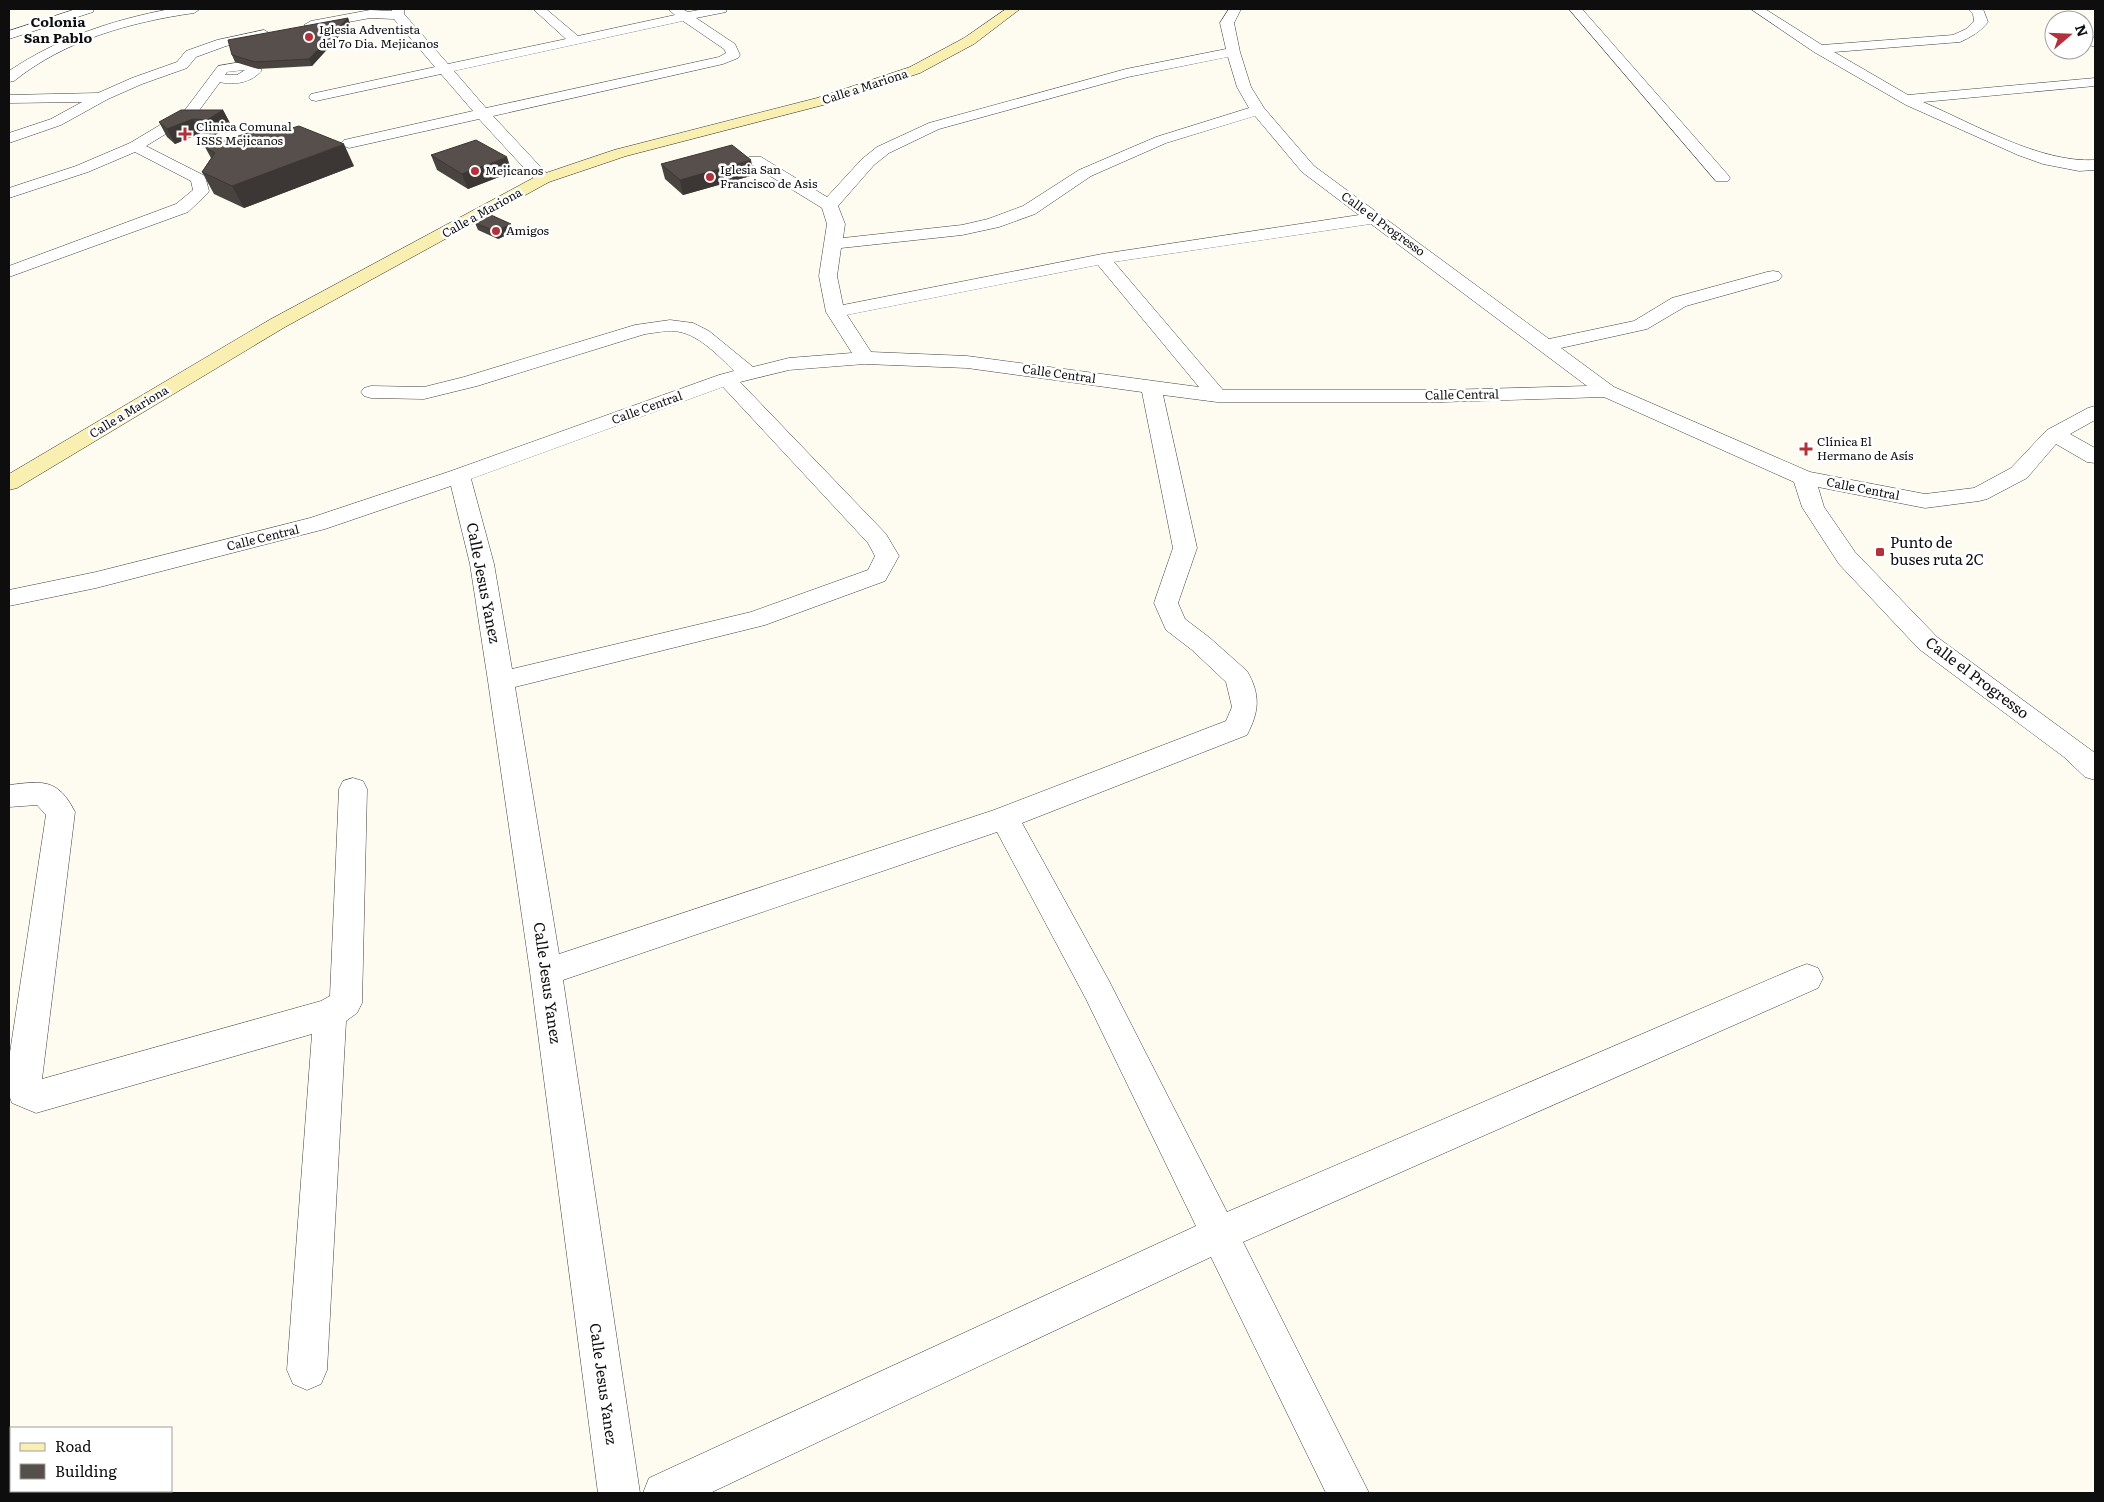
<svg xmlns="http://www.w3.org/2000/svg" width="2104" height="1502" viewBox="0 0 2104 1502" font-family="Literata,serif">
	<rect width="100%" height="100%" fill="#fefbf0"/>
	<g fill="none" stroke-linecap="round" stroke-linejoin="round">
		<defs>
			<path id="street" d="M 76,9 L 94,9 L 93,12 L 9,39 L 9,31 Z
				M 170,9 L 200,9 L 194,13 C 131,22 65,40 14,81 L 9,82 L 9,71 C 58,38 112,20 170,9 Z
				M 392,9 L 404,9 L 404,14 L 448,64 L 566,39 L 533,9 L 546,9 L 578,36 L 675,15 L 668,9 L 682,9 L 688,12 L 704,9 L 727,9 L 726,12 L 696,18 L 735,44 L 740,55 L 738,58 L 723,64 L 493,116 L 549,176 L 551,179 L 549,182 L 537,182 L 479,119 L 349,148 L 344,146 L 341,143 L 344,140 L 473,111 L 441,74 L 316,101 L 311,100 L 309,97 L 311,94 L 435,67 L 394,19 L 370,18 L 311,29 L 304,25 L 311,21 L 370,10 L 392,11 ZM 683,21 L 724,49 L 726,53 L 719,57 L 486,108 L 454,71 Z
				M 1229,9 L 1241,9 L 1234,23 L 1240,52 L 1251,87 L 1264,108 L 1314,166 L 1549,339 L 1634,321 L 1672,298 L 1767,272 L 1773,271 L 1779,272 L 1782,276 L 1779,280 L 1686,306 L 1647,329 L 1561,348 L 1614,387 L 1810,472 L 1925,494 L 1974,488 L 2011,468 L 2047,430 L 2088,408 L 2095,406 L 2095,420 L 2070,434 L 2095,448 L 2095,463 L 2087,462 L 2056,444 L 2027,478 L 1987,499 L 1979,501 L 1925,508 L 1818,487 L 1824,507 L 1855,552 L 1937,637 L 2095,753 L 2095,780 L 2085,777 L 2064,757 L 1919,649 L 1839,564 L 1802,507 L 1794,482 L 1604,397 L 1442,402 L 1217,402 L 1163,395 L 1197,548 L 1178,603 L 1185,619 L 1210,638 L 1247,671 C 1261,695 1259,712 1247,735 L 1022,823 L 1108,979 L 1227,1212 L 1796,968 L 1807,964 L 1818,968 L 1823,978 L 1818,988 L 1243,1242 L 1369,1493 L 1326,1493 L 1211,1257 L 710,1493 L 643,1493 L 649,1478 L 1196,1226 L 1086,999 L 997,832 L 563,980 L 640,1493 L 598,1493 L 530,972 L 488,681 L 470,564 L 451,486 L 325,529 L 96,588 L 9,606 L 9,590 L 96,572 L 310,518 L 451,471 L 719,375 L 734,371 C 720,357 700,336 680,332 C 669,329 656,333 645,334 L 477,386 L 424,399 L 371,398 L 364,396 L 361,392 L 364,388 L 371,386 L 424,387 L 464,377 L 635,325 L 670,320 L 693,323 L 709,331 L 753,367 L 789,358 L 852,353 L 826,312 L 819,276 L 827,224 L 822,208 L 749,163 L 747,160 L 749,157 L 761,157 L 827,197 L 862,159 L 877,147 L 929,123 L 1126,69 L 1226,49 L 1220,23 ZM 1228,57 L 1237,87 L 1249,108 L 1156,137 L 1079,170 L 1023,206 L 988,219 L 962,225 L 843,238 L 845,224 L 838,206 L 874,165 L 889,153 L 939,129 L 1128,77 ZM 1255,116 L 1302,172 L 1359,215 L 1102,254 L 843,305 L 837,276 L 841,248 L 962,235 L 999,227 L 1035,214 L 1091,176 L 1166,143 ZM 1371,224 L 1587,386 L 1442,390 L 1223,390 L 1114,262 ZM 1098,265 L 1199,387 L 967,356 L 871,352 L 847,315 ZM 865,364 L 967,368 L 1142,392 L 1173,548 L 1154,603 L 1166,630 L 1192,650 L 1226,682 L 1232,707 L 1226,721 L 994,810 L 559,954 L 515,687 L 765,625 L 885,581 L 899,556 L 886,534 L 740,382 L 789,370 ZM 723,387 L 868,543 L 875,556 L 868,570 L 751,612 L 512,669 L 494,564 L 471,479 Z
				M 1569,9 L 1582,9 L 1728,175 L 1730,178 L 1728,181 L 1716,181 Z
				M 1751,9 L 1765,9 L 1822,45 L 1953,35 L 1966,29 L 1974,21 L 1973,14 L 1968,9 L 1983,9 L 1988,22 C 1980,32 1971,37 1960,42 L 1834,52 L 1908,95 L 2095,78 L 2095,86 L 1923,102 C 1974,124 2040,163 2095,160 L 2095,170 L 2079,171 L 2043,164 L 2018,155 L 1906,105 L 1814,52 Z
				M 264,30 L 271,34 L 269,37 L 226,46 L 196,57 L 187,68 L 142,84 L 108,99 L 61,125 L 9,143 L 9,133 L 51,119 L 82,102 L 9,103 L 9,95 L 98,93 L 132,78 L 177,62 L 186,51 L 217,40 Z
				M 2084,34 L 2095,38 L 2095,47 L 2084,43 Z
				M 247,61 L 252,62 L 262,70 C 253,82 234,86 220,82 L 195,116 L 146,146 L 205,176 L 209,191 L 207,194 L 188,212 L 9,277 L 9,266 L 176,204 L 193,190 L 191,181 L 135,152 L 88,172 L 9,198 L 9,188 L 76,166 L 130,143 L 185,110 L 218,66 ZM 245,70 L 237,75 L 225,75 L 227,72 Z
				M 353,778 L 363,781 L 367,789 L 362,1003 L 357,1013 L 346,1021 L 327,1370 L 321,1384 L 307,1390 L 293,1384 L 287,1370 L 312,1034 L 36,1113 L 12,1103 L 9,1095 L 9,1059 L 46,815 L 37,805 L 9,807 L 9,785 C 42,781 58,778 75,812 L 42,1079 L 321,1001 L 330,996 L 339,789 L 343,781 Z"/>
			<path id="secondary" d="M 1006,9 L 1020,9 L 974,44 L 920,73 L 827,104 L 626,156 L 549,182 L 285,327 L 17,488 L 9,490 L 9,474 L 271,319 L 537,176 L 614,150 L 817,98 L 910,67 L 964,38 Z"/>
		</defs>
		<!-- street casing -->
		<use href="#street" stroke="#414141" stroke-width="1"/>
		<!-- secondary casing -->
		<use href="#secondary" stroke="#303030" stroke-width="1"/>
		<!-- street -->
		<use href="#street" fill="#fff" fill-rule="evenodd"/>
		<!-- secondary -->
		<use href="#secondary" fill="#f8efb1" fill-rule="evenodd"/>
	</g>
	<!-- wall -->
	<path fill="#4a4440" d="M 348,18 L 350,24 L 312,66 L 258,69 L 235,62 L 232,55 Z
		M 223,110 L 231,125 L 215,135 L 201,133 L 175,144 L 167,137 L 159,122 Z
		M 205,147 L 354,166 L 244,208 L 214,194 L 202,172 L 211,158 Z
		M 431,155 L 512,172 L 468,189 L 437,170 Z
		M 661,164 L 754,175 L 683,195 L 665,179 Z
		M 475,223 L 513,232 L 498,239 L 478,230 Z"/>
	<!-- shaded-wall -->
	<path fill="#3c3734" d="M 348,18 L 350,24 L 312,66 L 309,59 Z
		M 223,110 L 231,125 L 215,135 L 207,120 Z
		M 193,119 L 201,133 L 175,144 L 167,129 Z
		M 344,144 L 354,166 L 244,208 L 232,186 Z
		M 507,157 L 512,172 L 468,189 L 462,174 Z
		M 751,160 L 754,175 L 683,195 L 680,180 Z
		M 511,224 L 513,232 L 498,239 L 495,231 Z"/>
	<!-- building -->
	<path fill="#564f4b" stroke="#3c3734" d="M 348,18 L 309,59 L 255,62 L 232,55 L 228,40 Z
		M 181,110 L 223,110 L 207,120 L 193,119 L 167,129 L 159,122 Z
		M 299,126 L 344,144 L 232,186 L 202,172 L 215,153 L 205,147 L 260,129 L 275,133 Z
		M 476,140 L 507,157 L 462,174 L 431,155 Z
		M 732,145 L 751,160 L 680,180 L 661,164 Z
		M 491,215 L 511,224 L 495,231 L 475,223 Z"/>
	<!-- markers -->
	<g fill="#b3313a" stroke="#fff" stroke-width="2">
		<circle cx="309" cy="37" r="5"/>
		<path d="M182.5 126.5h5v5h5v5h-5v5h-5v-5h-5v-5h5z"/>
		<circle cx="475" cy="171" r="5"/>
		<circle cx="710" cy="177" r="5"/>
		<circle cx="496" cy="231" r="5"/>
		<path d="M1803.5 441.5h5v5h5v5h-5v5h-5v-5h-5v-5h5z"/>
		<rect x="1875" y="547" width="10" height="10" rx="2.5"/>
	</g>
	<g text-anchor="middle" stroke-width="5" stroke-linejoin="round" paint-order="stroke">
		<!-- far-poi labels -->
		<g font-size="12" fill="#0e0e0e" stroke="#fff" text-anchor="start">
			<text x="319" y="34">Iglesia Adventista<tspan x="319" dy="14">del 7o Dia. Mejicanos</tspan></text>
			<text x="196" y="131">Clinica Comunal<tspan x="196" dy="14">ISSS Mejicanos</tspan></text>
			<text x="720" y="174">Iglesia San<tspan x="720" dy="14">Francisco de Asis</tspan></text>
			<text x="485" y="175">Mejicanos</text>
			<text x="506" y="235">Amigos</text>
			<text x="1817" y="446">Clínica El<tspan x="1817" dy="14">Hermano de Asís</tspan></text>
		</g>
		<!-- far-street labels -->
		<g font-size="12" fill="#0e0e0e" stroke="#fff">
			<text transform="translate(865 87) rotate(-18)" y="4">Calle a Mariona</text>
			<text transform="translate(482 213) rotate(-29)" y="4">Calle a Mariona</text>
			<text transform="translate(1383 224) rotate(36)" y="4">Calle el Progresso</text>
			<text transform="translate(1059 374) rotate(8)" y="4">Calle Central</text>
			<text transform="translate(1462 395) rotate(-1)" y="4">Calle Central</text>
			<text transform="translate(647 408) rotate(-20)" y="4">Calle Central</text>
			<text transform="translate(129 412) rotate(-31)" y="4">Calle a Mariona</text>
			<text transform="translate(1863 489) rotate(11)" y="4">Calle Central</text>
			<text transform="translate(263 538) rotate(-14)" y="4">Calle Central</text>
		</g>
		<!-- far-neighbourhood labels -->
		<g font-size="14" font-weight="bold" fill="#0e0e0e" stroke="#fff">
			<text x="58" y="27">Colonia<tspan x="58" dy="16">San Pablo</tspan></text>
		</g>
		<!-- poi labels -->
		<g font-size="15" fill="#0e0e0e" stroke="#fff" text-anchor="start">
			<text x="1890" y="548">Punto de<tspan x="1890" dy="17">buses ruta 2C</tspan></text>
		</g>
		<!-- street labels -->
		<g font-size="15" fill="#0e0e0e" stroke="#fff">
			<text transform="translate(483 583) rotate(79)" y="5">Calle Jesus Yanez</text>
			<text transform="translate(1977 678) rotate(37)" y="5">Calle el Progresso</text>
			<text transform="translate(547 983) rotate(82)" y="5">Calle Jesus Yanez</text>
			<text transform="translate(603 1384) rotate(82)" y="5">Calle Jesus Yanez</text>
		</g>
	</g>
	<!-- border -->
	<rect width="2104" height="1502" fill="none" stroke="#0e0e0e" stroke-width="20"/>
	<!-- legend -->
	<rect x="10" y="1427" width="162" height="65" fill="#ffffff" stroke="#9f9f9f"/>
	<rect x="20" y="1443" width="25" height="8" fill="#f8efb1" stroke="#9f9f9f"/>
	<text x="55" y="1452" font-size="15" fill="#0e0e0e">Road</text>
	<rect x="20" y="1464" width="25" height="15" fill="#564f4b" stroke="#9f9f9f"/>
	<text x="55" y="1477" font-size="15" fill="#0e0e0e">Building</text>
	<!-- north arrow -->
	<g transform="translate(2069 35) rotate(71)"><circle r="24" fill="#ffffff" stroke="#9f9f9f"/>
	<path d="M0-4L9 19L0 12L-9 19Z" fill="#b3313a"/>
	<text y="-8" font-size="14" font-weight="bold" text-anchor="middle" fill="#0e0e0e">N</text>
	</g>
</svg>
